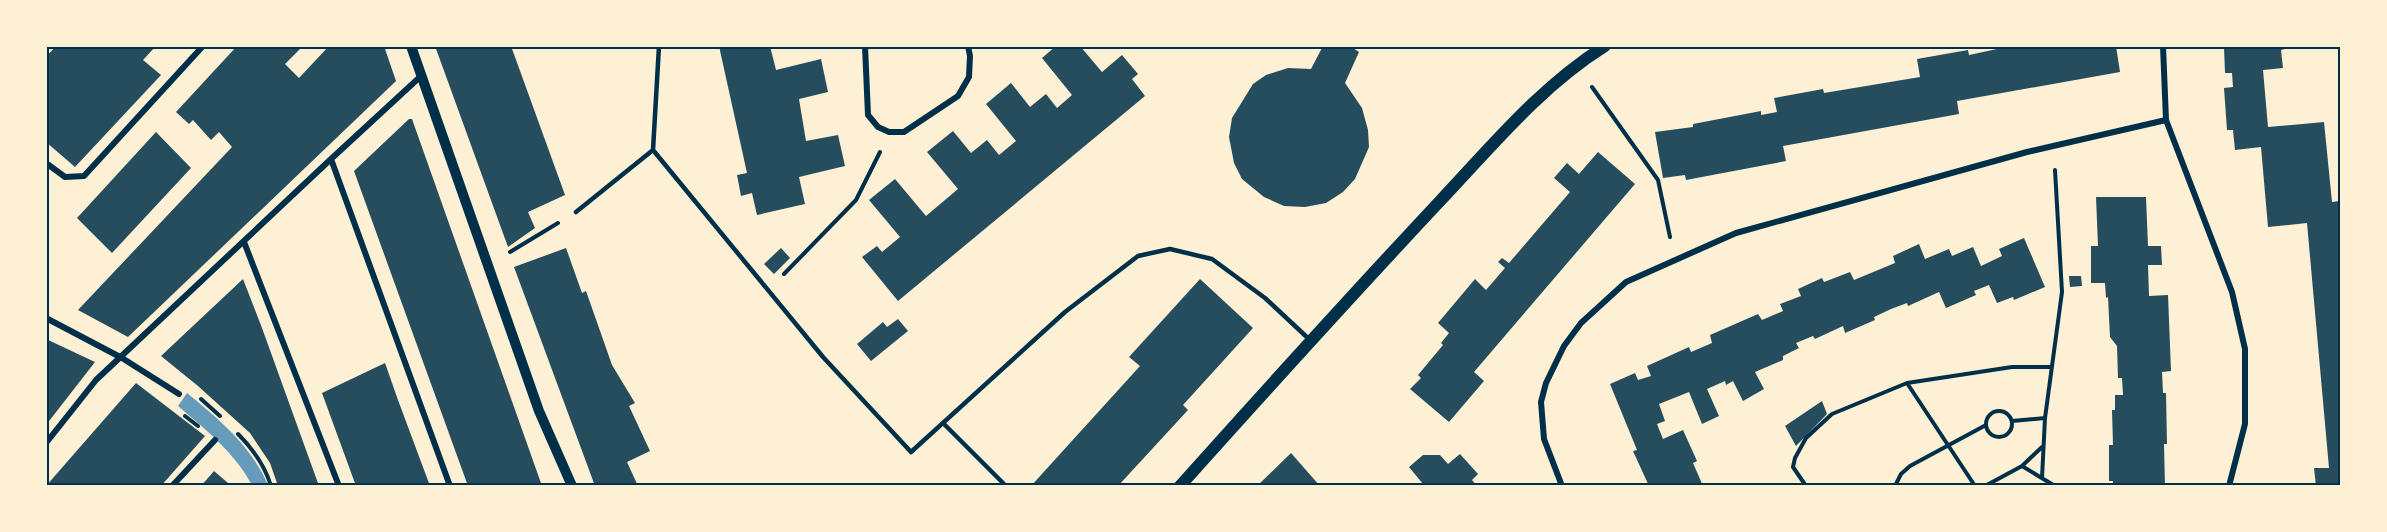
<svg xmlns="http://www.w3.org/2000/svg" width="2387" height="532" viewBox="0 0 2387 532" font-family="'Zilla Slab',serif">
	<rect width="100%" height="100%" fill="#fdf0d5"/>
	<!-- water -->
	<path fill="#669bbc" d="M 187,393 C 220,420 251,446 268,485 L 252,485 C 234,452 206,430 178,406 Z"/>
	<!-- building -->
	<path fill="#264d5e" d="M 56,46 L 156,46 L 143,60 L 161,75 L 75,167 L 46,142 L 46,57 Z
		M 237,46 L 303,46 L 285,64 L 299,78 L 329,46 L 384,46 L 396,81 L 128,337 L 78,310 L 232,147 L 219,132 L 211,140 L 193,120 L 189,124 L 176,112 Z
		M 435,46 L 511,46 L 565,195 L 528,212 L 535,228 L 508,247 Z
		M 719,46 L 770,46 L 776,70 L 821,59 L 828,92 L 799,99 L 806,141 L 838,135 L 845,166 L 799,177 L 805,204 L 757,215 L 752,193 L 741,196 L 737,175 L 747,173 Z
		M 1056,46 L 1080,46 L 1102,72 L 1122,55 L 1138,74 L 1132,79 L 1145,96 L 898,301 L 862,257 L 877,246 L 882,252 L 900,237 L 869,200 L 895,179 L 926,216 L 958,189 L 927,152 L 953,131 L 971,153 L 987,140 L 999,155 L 1016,141 L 986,104 L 1011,83 L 1030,107 L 1046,94 L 1057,108 L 1072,95 L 1042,58 Z
		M 1323,46 L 1350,46 L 1359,52 L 1345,83 L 1362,108 L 1368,130 L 1369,147 L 1355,179 L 1343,192 L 1326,203 L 1305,207 L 1284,206 L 1264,197 L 1242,179 L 1234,163 L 1229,137 L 1232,118 L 1253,84 L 1266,75 L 1288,68 L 1311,69 Z
		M 2011,46 L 2116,46 L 2120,72 L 1957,101 L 1959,114 L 1783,146 L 1786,161 L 1686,180 L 1685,175 L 1663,178 L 1655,132 L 1693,127 L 1693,124 L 1761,111 L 1761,115 L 1777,112 L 1774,98 L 1823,89 L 1824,93 L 1920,77 L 1917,59 L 1968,50 L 1969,55 Z
		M 2297,46 L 2281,50 L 2283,68 L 2263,70 L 2268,127 L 2324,122 L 2332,202 L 2340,201 L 2340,486 L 2316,486 L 2314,468 L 2329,468 L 2307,223 L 2268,227 L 2261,147 L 2235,150 L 2233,130 L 2227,130 L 2224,88 L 2233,87 L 2232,73 L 2225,73 L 2224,47 Z
		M 409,119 L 412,119 L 542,486 L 468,486 L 354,171 Z
		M 156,132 L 191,168 L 112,253 L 77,218 Z
		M 1598,152 L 1635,184 L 1474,372 L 1484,381 L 1449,422 L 1410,389 L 1421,378 L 1418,375 L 1443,345 L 1441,343 L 1449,333 L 1438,323 L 1475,279 L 1486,290 L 1505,268 L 1498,262 L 1502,258 L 1509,263 L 1570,192 L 1554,178 L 1567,163 L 1579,174 Z
		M 2096,197 L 2146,197 L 2148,246 L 2161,246 L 2162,265 L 2148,265 L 2149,296 L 2168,295 L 2171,371 L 2162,372 L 2163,393 L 2166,393 L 2167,444 L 2164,444 L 2165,486 L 2113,486 L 2113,481 L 2109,481 L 2109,445 L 2113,445 L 2112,410 L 2115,410 L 2115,395 L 2123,395 L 2122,378 L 2118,378 L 2117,346 L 2110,337 L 2108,297 L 2106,298 L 2105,283 L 2091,283 L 2091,246 L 2098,246 Z
		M 2024,238 L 2045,287 L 2014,300 L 2013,297 L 1997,303 L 1989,285 L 1974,291 L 1976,295 L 1946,308 L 1939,292 L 1908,306 L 1907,303 L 1891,309 L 1874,317 L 1875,320 L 1845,333 L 1843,326 L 1815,339 L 1813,336 L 1796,343 L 1799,348 L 1783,356 L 1783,360 L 1755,372 L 1764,389 L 1743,401 L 1733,381 L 1726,385 L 1725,381 L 1707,389 L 1719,416 L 1702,424 L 1689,392 L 1659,404 L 1665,421 L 1657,424 L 1663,439 L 1683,430 L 1697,461 L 1693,463 L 1703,486 L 1649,486 L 1633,451 L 1637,450 L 1610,384 L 1635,373 L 1638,380 L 1651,376 L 1647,366 L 1689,347 L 1691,352 L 1712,343 L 1710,335 L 1758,314 L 1762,320 L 1783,311 L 1780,304 L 1801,296 L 1798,289 L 1822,278 L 1824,282 L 1850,272 L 1854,280 L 1895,263 L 1893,256 L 1919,244 L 1925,259 L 1949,249 L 1952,256 L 1973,247 L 1981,266 L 2002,256 L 1999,249 Z
		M 566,248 L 582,293 L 586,291 L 612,365 L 635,403 L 629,406 L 650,451 L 627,462 L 638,486 L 595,486 L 514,267 Z
		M 781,248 L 790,258 L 774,274 L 764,264 Z
		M 2069,276 L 2081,276 L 2082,286 L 2070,287 Z
		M 243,279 L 262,328 L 319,486 L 278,486 L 270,463 L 250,433 L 198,386 L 161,356 Z
		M 1200,279 L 1253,328 L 1183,405 L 1188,410 L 1118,486 L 1031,486 L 1140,366 L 1129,357 Z
		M 898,319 L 908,331 L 871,361 L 857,344 L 883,322 L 887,327 Z
		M 46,339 L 95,362 L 46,425 Z
		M 385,363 L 398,400 L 430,486 L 356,486 L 322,393 Z
		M 136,383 L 205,436 L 161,486 L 46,486 Z
		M 1822,401 L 1827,414 L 1796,446 L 1785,426 Z
		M 1291,453 L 1320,486 L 1257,486 Z
		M 1460,454 L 1478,474 L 1472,480 L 1477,486 L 1422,486 L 1423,484 L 1409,467 L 1423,455 L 1440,455 L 1448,464 Z
		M 214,471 L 228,483 L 231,486 L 201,486 Z"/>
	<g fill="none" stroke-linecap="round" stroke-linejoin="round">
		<!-- path -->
		<path stroke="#003049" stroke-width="4" d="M 1592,87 L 1658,180 L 1670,237
			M 510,252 L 558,223
			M 784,274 L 856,200 L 880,152
			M 1907,383 L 1975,486
			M 201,399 L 220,416
			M1986 424a13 13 0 1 1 26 0a13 13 0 1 1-26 0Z
			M 185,416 L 198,426
			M 2012,421 L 2045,418
			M 238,434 C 252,448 265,466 271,486
			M 2022,466 L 2042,447
			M 2042,478 L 2045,418 L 2062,292 L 2055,170
			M 1806,486 L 1793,467 L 1795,458 L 1806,438 L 1832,414 L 1907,383 L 2012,367 L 2051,367
			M 1895,486 L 1901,474 L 1910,466 L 1986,425
			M 1985,486 L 2022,466 L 2055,486"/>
		<!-- service -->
		<path stroke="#003049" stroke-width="4.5" d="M 653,150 L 823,357 L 911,452 L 1065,312 L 1138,256 L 1170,249 L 1212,259 L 1265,298 L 1310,340
			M 576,212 L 653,150 L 659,46
			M 943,423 L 1006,486"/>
		<!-- minor -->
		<path stroke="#003049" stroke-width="6" d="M 865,46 L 868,115 L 878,127 L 889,132 L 904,132 L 958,96 L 969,77 L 970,56 L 968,46
			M 2163,46 L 2166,120 L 2232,292 L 2245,349 L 2245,424 L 2229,486
			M 331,159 L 450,486
			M 46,163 L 65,177 L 84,176 L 203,46
			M 244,242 L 339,486
			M 46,318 L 122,358 L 179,394
			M 46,443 L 96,380 L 331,159 L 421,76
			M 172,486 L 215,440
			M 1562,486 L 1544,439 L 1541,402 L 1546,383 L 1564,346 L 1581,323 L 1626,282 L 1736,233 L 2027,152 L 2166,120"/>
		<!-- tertiary -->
		<path stroke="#003049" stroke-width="10" d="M 411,46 L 539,411 L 572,486"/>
		<!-- secondary -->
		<path stroke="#003049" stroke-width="12" d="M 1180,486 C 1266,390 1352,295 1440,201 C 1491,147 1541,86 1605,46"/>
	</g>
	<!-- border -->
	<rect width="2387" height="532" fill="none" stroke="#fdf0d5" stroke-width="96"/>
	<rect x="48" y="48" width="2291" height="436" fill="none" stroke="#003049" stroke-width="2"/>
</svg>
